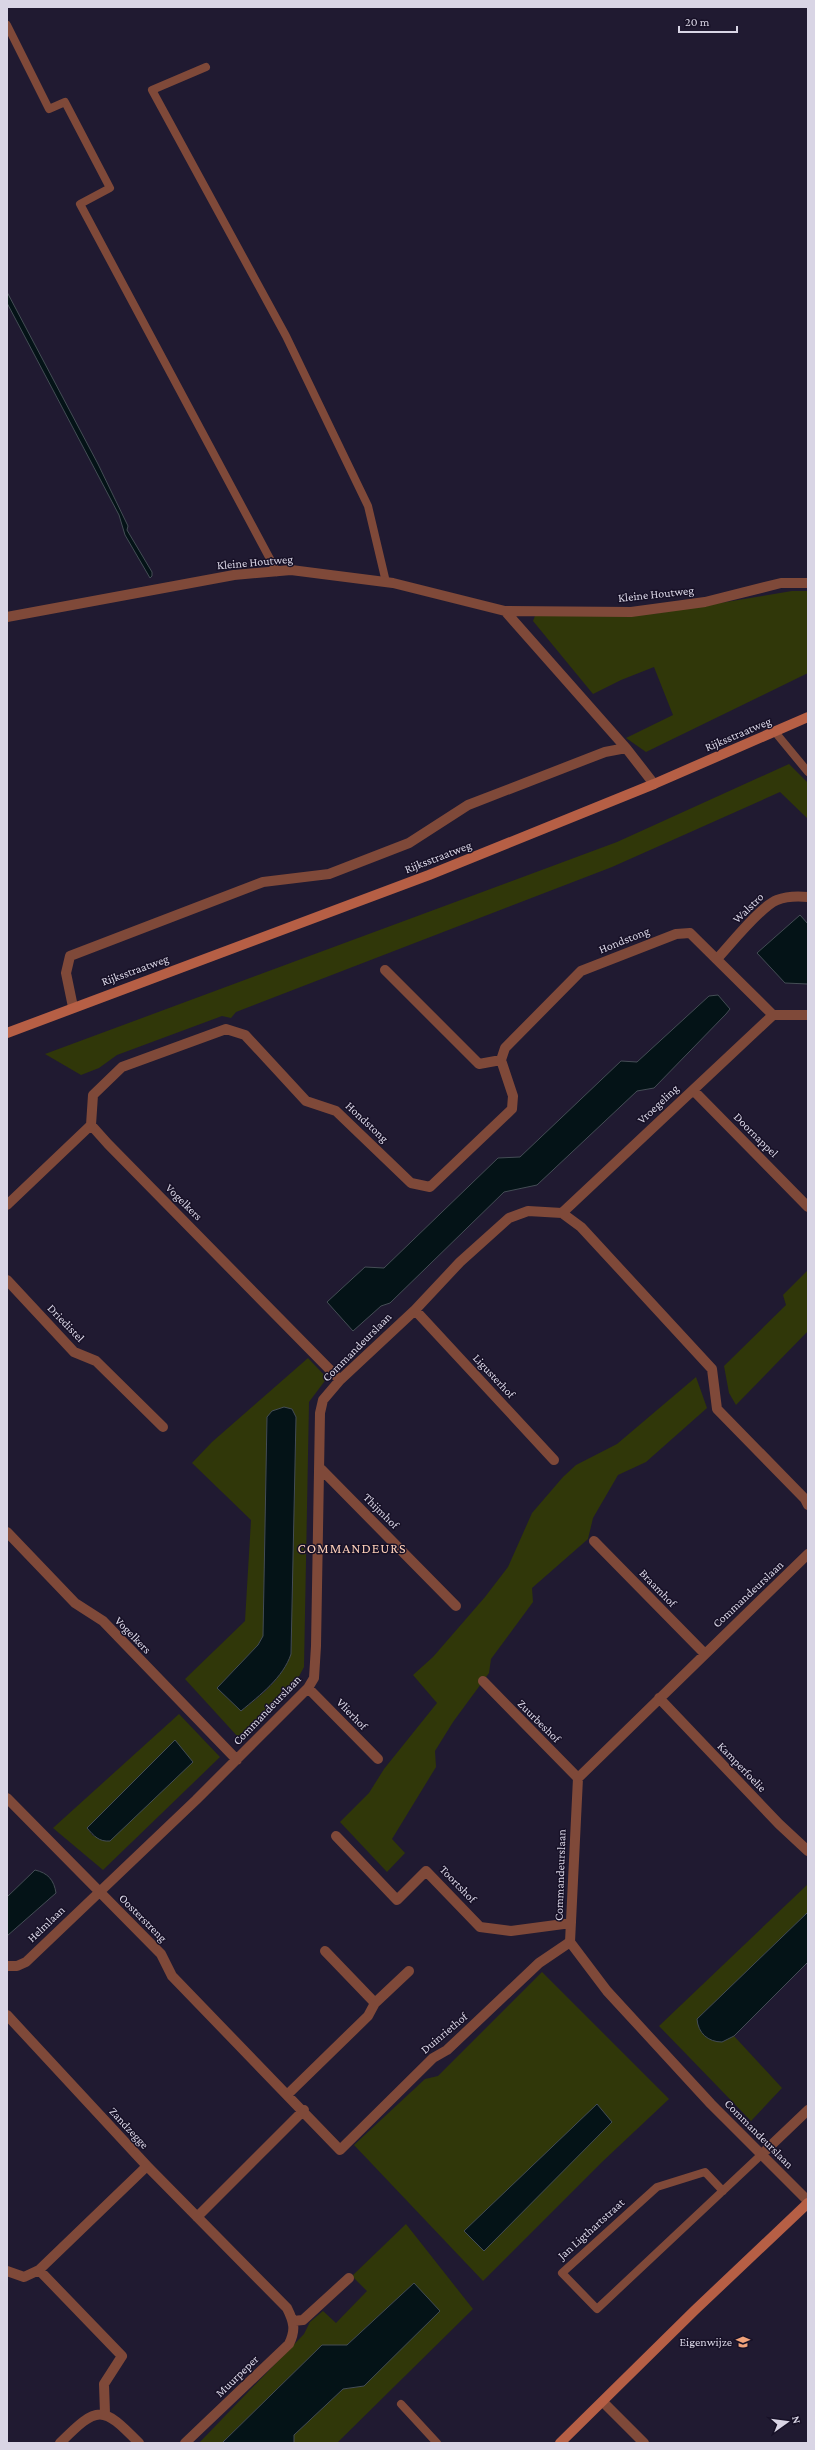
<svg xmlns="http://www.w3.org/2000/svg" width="815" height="2450" viewBox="0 0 815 2450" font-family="'Crimson Pro',serif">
	<rect width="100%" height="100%" fill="#201a31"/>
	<!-- green -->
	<path fill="#303709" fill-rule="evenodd" d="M 792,591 L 808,591 L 808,673 L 646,752 L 626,738 L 673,715 L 654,667 L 621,680 L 593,694 L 533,621 L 536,613 L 653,614 Z
		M 789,764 L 808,783 L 808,819 L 780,792 L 612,867 L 236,1012 L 231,1018 L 222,1016 L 117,1055 L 99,1068 L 81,1075 L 45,1054 L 617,842 Z
		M 808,1270 L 808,1331 L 736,1405 L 729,1393 L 724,1366 L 786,1305 L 783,1295 Z
		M 308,1358 L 327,1378 L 309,1402 L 304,1667 L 297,1680 L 238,1737 L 185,1679 L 245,1621 L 251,1520 L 192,1463 L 212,1442 ZM 292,1409 L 296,1417 L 291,1654 C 284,1677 260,1697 241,1711 L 217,1688 L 258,1645 L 263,1636 L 267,1417 Z
		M 696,1377 L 707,1408 L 646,1462 L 618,1475 L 593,1518 L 588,1539 L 532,1588 L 533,1602 L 491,1659 L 489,1673 L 453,1722 L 435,1751 L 436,1767 L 392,1839 L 405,1853 L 387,1872 L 340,1822 L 369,1793 L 384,1769 L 437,1703 L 413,1675 L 433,1657 L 485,1597 L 508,1567 L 532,1513 L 563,1477 L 576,1465 L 617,1444 Z
		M 179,1714 L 220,1757 L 103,1870 L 53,1828 ZM 175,1740 L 192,1762 L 93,1836 L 87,1828 Z
		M 808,1884 L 808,1912 L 697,2019 L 722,2042 L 734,2036 L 782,2088 L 751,2121 L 659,2026 Z
		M 542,1972 L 669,2099 L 602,2162 L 483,2281 L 354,2145 L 425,2079 L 438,2076 Z
		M 406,2224 L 473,2309 L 337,2443 L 294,2443 L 294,2435 L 343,2389 L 364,2386 L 414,2283 L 347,2345 L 322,2345 L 222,2443 L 199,2443 L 304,2334 L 310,2322 L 323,2311 L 336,2323 L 367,2291 L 352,2276 Z"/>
	<!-- water -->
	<path fill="#041317" stroke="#444d55" d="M 7,292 L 98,464 L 128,526 L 127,530 L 152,572 L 152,576 L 150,578 L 125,535 L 119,515 L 7,303 Z
		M 800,915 L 808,924 L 808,984 L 785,983 L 757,953 Z
		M 718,995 L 730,1009 L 726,1014 L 654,1088 L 637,1091 L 537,1185 L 504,1192 L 390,1303 L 381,1306 L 353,1331 L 327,1302 L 365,1267 L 384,1268 L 498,1158 L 520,1157 L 621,1061 L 637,1062 L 709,996 Z
		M 284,1407 L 292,1409 L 296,1417 L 291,1654 C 283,1678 260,1695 241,1711 L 217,1688 L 258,1645 L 263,1636 L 267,1417 L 272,1411 Z
		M 175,1740 L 193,1762 L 110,1841 C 99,1842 94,1836 87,1828 Z
		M 35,1870 C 48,1873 54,1880 56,1893 L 7,1936 L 7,1897 Z
		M 808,1912 L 808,1962 L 734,2036 L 722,2042 C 708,2042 698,2033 697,2019 Z
		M 597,2104 L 612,2122 L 484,2251 L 464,2231 Z
		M 414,2283 L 440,2311 L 364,2386 L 343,2389 L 294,2435 L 294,2443 L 222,2443 L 322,2345 L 347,2345 Z"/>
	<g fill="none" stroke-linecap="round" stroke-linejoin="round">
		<!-- lane -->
		<path stroke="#7f4939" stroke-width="8" d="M 7,25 L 49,109 L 65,102 L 110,188 L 80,204 L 277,572
			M 206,67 L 152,90 L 286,336 L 368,506 L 386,582
			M 775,732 L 808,772
			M 723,2191 L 705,2172 L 657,2187 L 562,2273 L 597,2309 L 761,2155
			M 401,2404 L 437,2443"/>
		<!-- street -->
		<path stroke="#7f4939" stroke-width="10" d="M 505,611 L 626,748 L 654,784
			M 7,617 L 234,575 L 291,570 L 393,583 L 505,611 L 631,612 L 705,602 L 781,583 L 808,583
			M 717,959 C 730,945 761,906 777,900 C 787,896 798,896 808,897
			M 385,970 L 479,1064 L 501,1060
			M 73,1007 L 66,973 L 70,956 L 263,882 L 329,874 L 409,843 L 468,805 L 605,752 L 626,748
			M 693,1090 L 808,1207
			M 91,1125 L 93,1095 L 122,1067 L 226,1029 L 245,1035 L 306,1101 L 336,1111 L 411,1183 L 430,1187 L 512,1109 L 513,1096 L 501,1060 L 505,1048 L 581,971 L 676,934 L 690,933 L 773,1015
			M 7,1205 L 91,1125 L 108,1144 L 340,1380
			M 562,1213 L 773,1015 L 808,1015
			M 7,1280 L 74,1352 L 96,1361 L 163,1427
			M 415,1310 L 554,1460
			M 321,1469 L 456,1606
			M 7,1532 L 75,1603 L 103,1621 L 237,1760
			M 594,1541 L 704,1653
			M 808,1554 L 578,1778 L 570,1942 L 607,1991 L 711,2104 L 808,2201
			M 483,1681 L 578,1778
			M 308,1688 L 378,1759
			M 659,1698 L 779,1824 L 808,1851
			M 7,1798 L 161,1954 L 172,1976 L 340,2150 L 433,2058 L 447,2050 L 539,1963 L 570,1942
			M 336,1836 L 397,1900 L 426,1871 L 480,1927 L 511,1931 L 571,1923
			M 325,1951 L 375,2003
			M 7,1966 L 17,1966 L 26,1962 L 196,1800 L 308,1688 L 314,1678 L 316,1646 L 320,1413 L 323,1400 L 340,1380 L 415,1310 L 460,1262 L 509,1218 L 528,1211 L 562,1213 L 581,1227 L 712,1369 L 717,1409 L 805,1499 L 808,1505
			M 7,2015 L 147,2166 L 39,2270 L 24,2277 L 7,2271
			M 288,2094 L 368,2016 L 375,2003 L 409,1971
			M 761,2155 L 808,2110
			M 147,2166 L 287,2308 C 294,2322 296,2330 289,2344 L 185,2443
			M 197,2217 L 304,2110
			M 39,2270 L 122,2356 L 104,2384 L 105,2414
			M 293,2321 L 303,2320 L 349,2278
			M 603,2402 L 644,2443
			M 60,2443 C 98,2405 102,2405 139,2443"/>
		<!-- secondary -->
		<path stroke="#b65f45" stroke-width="10" d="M 7,1033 L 429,875 L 654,784 L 808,717
			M 560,2443 L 695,2310 L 808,2203"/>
	</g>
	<!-- icons -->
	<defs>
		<symbol id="school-bare" viewBox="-9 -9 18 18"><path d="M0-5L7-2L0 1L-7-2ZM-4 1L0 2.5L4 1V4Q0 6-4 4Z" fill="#f0a27a" stroke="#171127" stroke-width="2.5" paint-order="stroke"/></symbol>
	</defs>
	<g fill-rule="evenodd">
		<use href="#school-bare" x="733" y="2332" width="20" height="20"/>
	</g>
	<g text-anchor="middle" stroke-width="3" stroke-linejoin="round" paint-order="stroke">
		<!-- street labels -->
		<g font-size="12" fill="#d9d5e5" stroke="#171127">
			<text transform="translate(255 562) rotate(-5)" y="4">Kleine Houtweg</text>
			<text transform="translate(656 594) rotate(-6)" y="4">Kleine Houtweg</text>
			<text transform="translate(738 734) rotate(-23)" y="4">Rijksstraatweg</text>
			<text transform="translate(438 857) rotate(-21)" y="4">Rijksstraatweg</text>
			<text transform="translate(748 908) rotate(-44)" y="4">Walstro</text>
			<text transform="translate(624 940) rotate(-22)" y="4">Hondstong</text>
			<text transform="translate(135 970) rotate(-20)" y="4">Rijksstraatweg</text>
			<text transform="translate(658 1104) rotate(-43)" y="4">Vroegeling</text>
			<text transform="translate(367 1122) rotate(43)" y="4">Hondstong</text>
			<text transform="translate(756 1135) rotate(45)" y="4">Doornappel</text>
			<text transform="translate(184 1202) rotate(45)" y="4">Vogelkers</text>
			<text transform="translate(66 1323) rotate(46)" y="4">Driedistel</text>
			<text transform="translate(357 1347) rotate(-45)" y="4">Commandeurslaan</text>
			<text transform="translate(494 1376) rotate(47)" y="4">Ligusterhof</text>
			<text transform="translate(381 1511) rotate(45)" y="4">Thijmhof</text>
			<text transform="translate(658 1588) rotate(46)" y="4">Braamhof</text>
			<text transform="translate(748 1594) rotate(-43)" y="4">Commandeurslaan</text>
			<text transform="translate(133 1635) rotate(46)" y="4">Vogelkers</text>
			<text transform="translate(267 1710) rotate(-46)" y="4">Commandeurslaan</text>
			<text transform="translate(352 1714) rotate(46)" y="4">Vlierhof</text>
			<text transform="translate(539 1721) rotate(45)" y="4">Zuurbeshof</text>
			<text transform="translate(742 1767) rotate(46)" y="4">Kamperfoelie</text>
			<text transform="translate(560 1875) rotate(-88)" y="4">Commandeurslaan</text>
			<text transform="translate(458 1884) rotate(46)" y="4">Toortshof</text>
			<text transform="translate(143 1918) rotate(45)" y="4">Oosterstreng</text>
			<text transform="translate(46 1924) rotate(-44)" y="4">Helmlaan</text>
			<text transform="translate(444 2033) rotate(-40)" y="4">Duinriethof</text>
			<text transform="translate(129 2128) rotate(47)" y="4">Zandzegge</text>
			<text transform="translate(759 2134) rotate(45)" y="4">Commandeurslaan</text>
			<text transform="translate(591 2229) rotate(-42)" y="4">Jan Ligthartstraat</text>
			<text transform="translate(237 2376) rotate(-44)" y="4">Muurpeper</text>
		</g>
		<!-- poi labels -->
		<g font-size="12" fill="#d9d5e5" stroke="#171127" text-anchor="end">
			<text x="732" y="2346">Eigenwijze</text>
		</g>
		<!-- quarter labels -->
		<g font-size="14" letter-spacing="1" fill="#facdb7" stroke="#171127">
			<text x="352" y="1553">COMMANDEURS</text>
		</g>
	</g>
	<!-- border -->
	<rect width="815" height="2450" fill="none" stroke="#d9d5e5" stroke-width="16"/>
	<!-- north arrow -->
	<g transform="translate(787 2422) rotate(76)" stroke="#171127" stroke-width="3" paint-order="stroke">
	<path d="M0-3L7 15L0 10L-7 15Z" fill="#d9d5e5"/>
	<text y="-6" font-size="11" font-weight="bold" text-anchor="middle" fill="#d9d5e5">N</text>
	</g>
	<!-- scale -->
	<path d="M679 26v6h58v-6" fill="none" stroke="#d9d5e5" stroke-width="2"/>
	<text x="685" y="26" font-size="12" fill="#d9d5e5" stroke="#171127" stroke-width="3" paint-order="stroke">20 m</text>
</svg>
